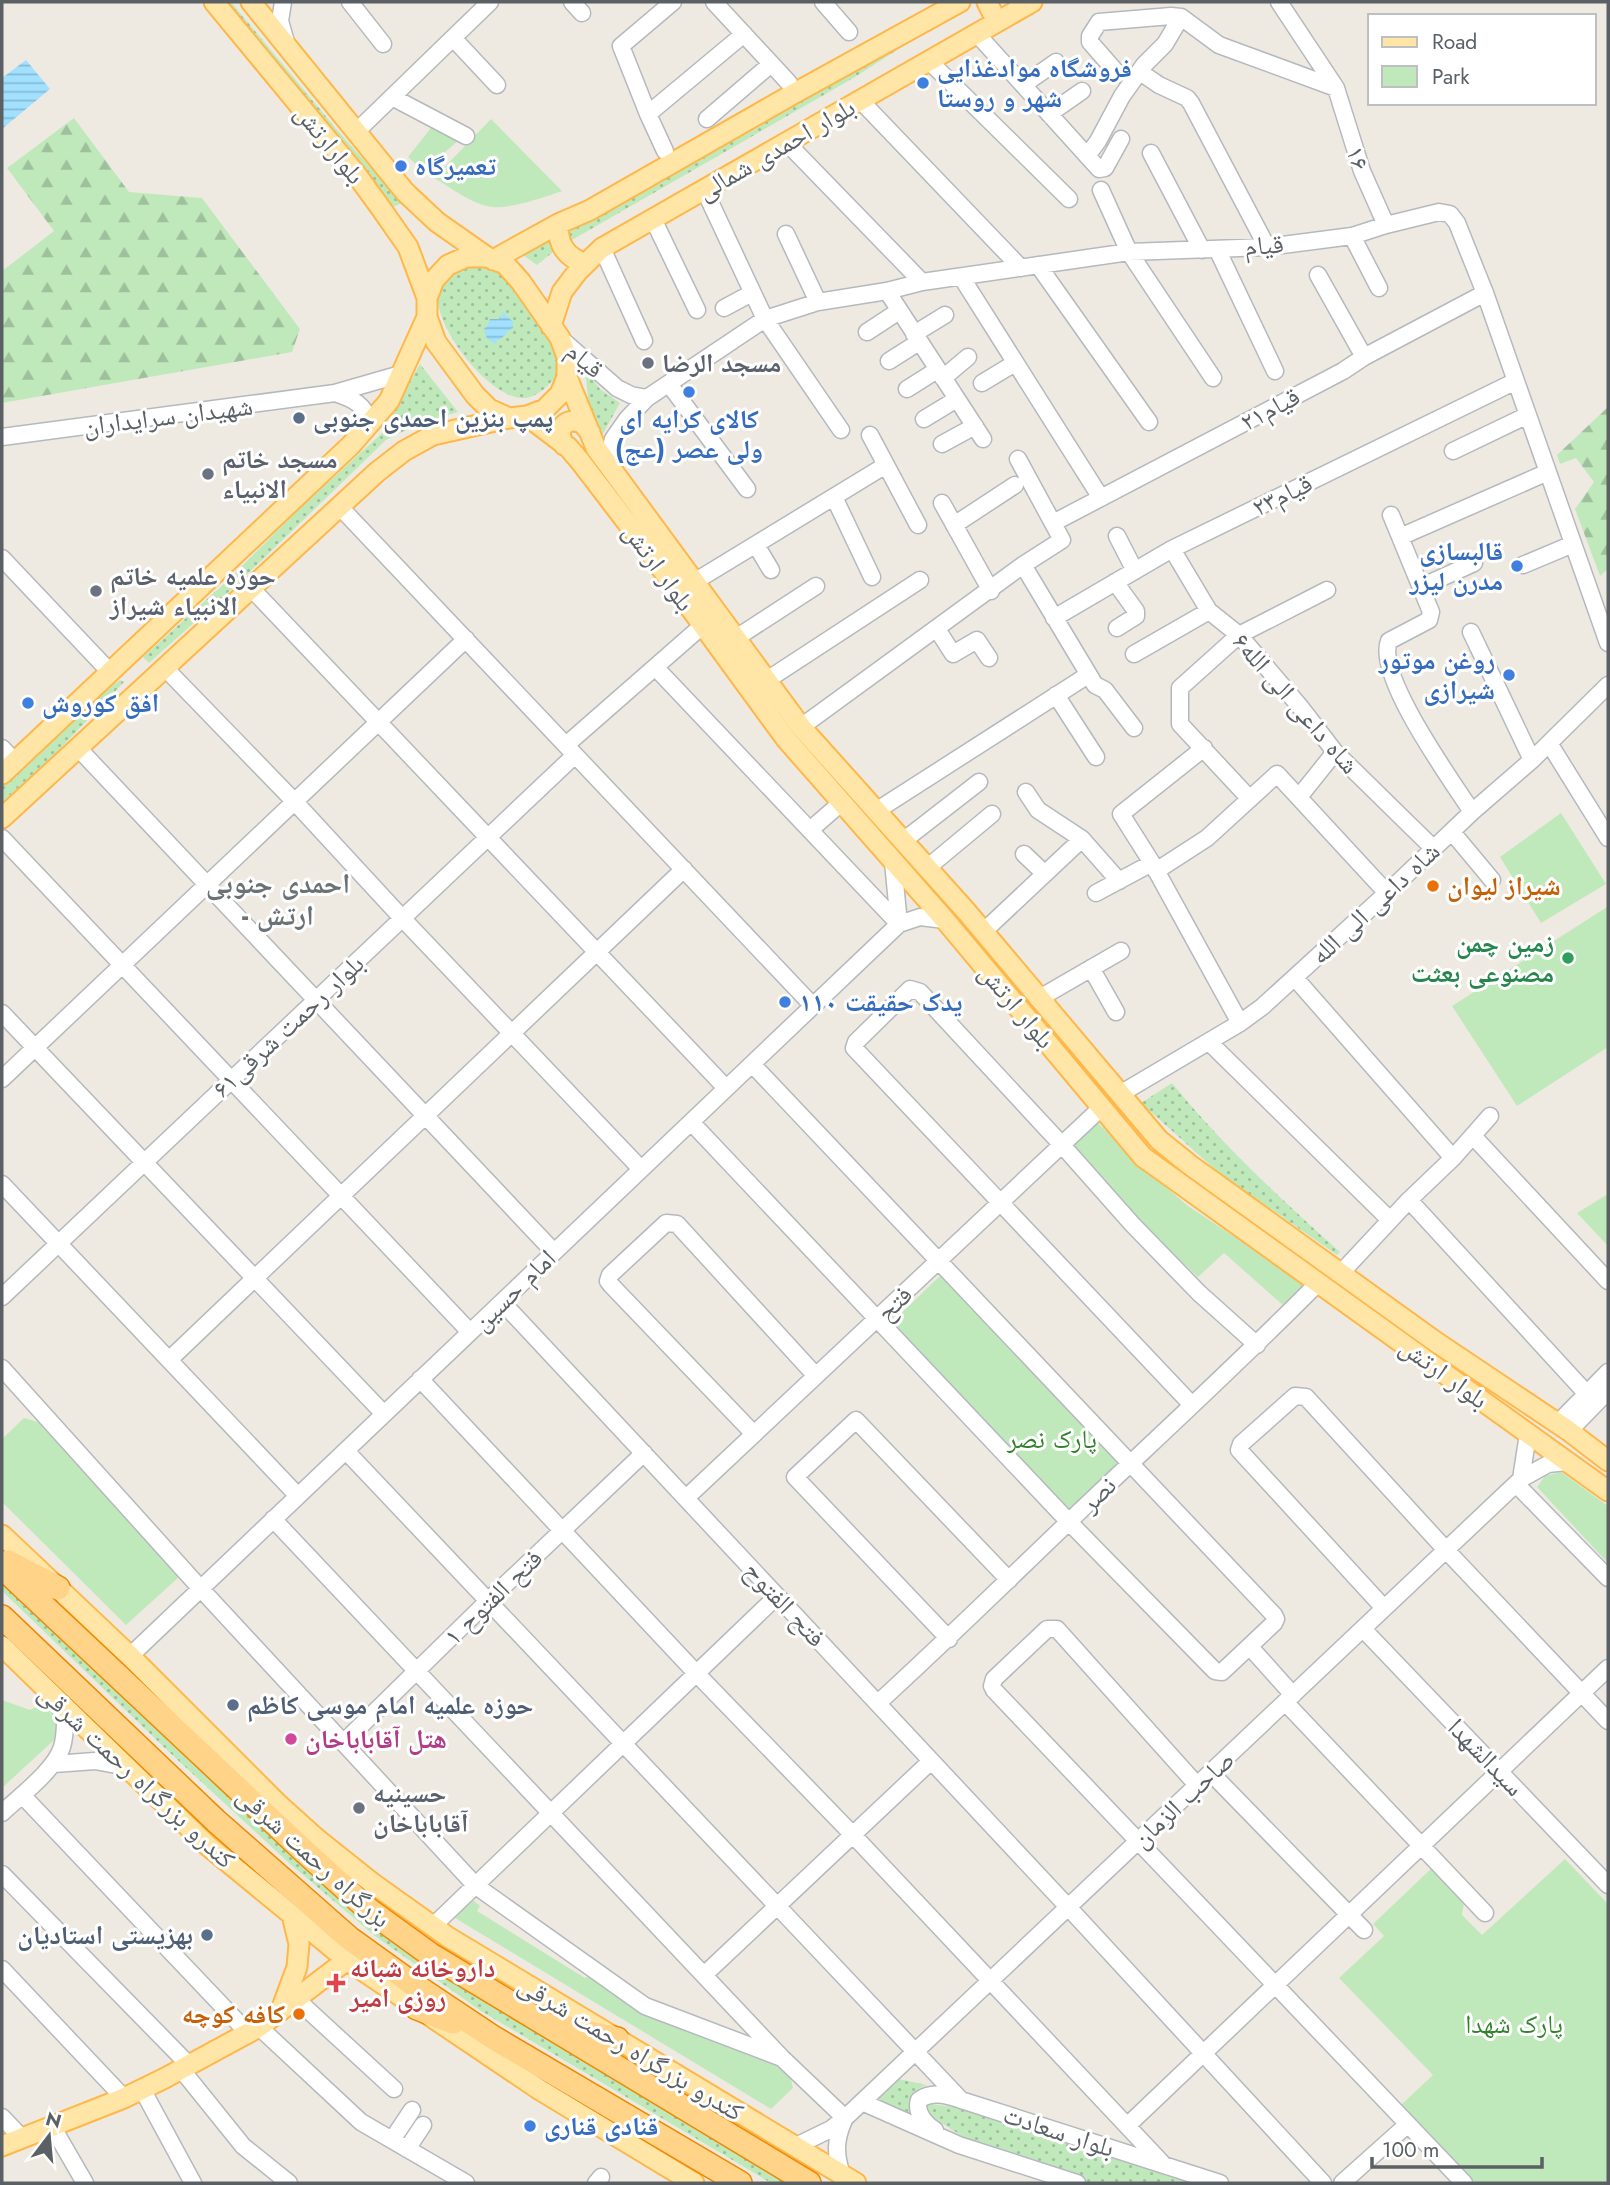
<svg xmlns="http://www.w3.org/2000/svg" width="1610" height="2185" viewBox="0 0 1610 2185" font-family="Jost,'Noto Naskh Arabic',sans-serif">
	<defs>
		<pattern id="grass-dots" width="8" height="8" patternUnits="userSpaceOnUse" patternTransform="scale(1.75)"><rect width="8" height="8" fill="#c0e9bb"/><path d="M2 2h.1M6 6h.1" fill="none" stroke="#9fc09c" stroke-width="1.8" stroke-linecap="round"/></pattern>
		<pattern id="forest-firs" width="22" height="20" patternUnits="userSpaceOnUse" patternTransform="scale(1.75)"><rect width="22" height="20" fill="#c0e9bb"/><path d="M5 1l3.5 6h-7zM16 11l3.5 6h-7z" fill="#9fc09c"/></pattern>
		<pattern id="water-rules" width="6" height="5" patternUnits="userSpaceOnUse" patternTransform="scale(1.75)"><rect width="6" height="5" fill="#a1e1ff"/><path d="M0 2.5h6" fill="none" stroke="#86bad2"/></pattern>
	</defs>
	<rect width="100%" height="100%" fill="#efeae1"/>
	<!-- grass -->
	<path fill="url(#grass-dots)" d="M 220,2 L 231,2 L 338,131 L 402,203 L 391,208 Z
		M 964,7 L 855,77 L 558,248 L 537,265 L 516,250 Z
		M 468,262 L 501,270 C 514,288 526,305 538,323 C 545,333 554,343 558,355 C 560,363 558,374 553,380 C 546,389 533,399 522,398 C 487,397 426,318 439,285 C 444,274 458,269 468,262 Z
		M 420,364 L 458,412 L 422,422 L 386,440 L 234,587 L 149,663 L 143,657 L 227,581 L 297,511 L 382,433 Z
		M 585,370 L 600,389 L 620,403 L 600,439 L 589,407 Z
		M 120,680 L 124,682 L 53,756 L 2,802 L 2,785 L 75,715 Z
		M 1172,1083 C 1222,1145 1281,1199 1340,1252 L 1337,1255 L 1218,1172 L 1141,1103 Z
		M 2,1581 L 311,1873 L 371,1923 L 787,2183 L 771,2183 L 481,2011 L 375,1936 L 289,1863 L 168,1751 L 2,1591 Z
		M 599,2042 L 617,2047 L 844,2183 L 834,2183 Z
		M 899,2079 L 927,2085 C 916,2089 911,2093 909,2105 L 917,2117 L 877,2105 L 876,2101 Z
		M 930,2104 L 980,2110 L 1204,2183 L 1091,2183 L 970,2141 L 924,2112 L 923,2106 Z"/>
	<!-- forest -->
	<path fill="url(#forest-firs)" d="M 74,118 L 129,192 L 202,198 L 300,329 L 292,352 L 2,403 L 2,271 L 54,231 L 7,168 Z
		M 1608,407 L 1608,569 L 1600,576 L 1575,509 L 1594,482 L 1576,458 L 1560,464 L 1557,455 Z"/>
	<!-- park -->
	<path fill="#c0e9bb" d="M 491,119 L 562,191 C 546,197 509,209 493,207 C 472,205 452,188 434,178 Z
		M 434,124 L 458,141 L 423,171 L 408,157 Z
		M 1561,813 L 1606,884 L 1541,923 L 1500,857 Z
		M 1607,907 L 1608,1047 L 1517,1106 L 1452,1006 Z
		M 1098,1123 L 1148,1172 L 1188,1206 L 1309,1286 L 1284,1306 L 1224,1253 L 1198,1277 L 1138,1220 L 1073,1144 Z
		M 1608,1194 L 1608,1246 L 1577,1213 Z
		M 942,1274 L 1130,1464 L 1073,1516 L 890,1324 Z
		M 24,1418 L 38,1422 L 179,1577 L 126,1625 L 2,1502 L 2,1439 Z
		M 1561,1472 L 1608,1506 L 1608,1563 L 1537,1487 L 1545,1476 Z
		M 2,1700 L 30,1710 L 40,1705 L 49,1705 L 59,1720 L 58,1736 L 52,1742 L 2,1788 Z
		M 1565,1859 L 1608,1904 L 1608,2183 L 1476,2183 L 1401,2105 L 1433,2075 L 1339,1978 L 1384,1936 L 1373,1924 L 1434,1866 L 1464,1903 L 1462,1915 L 1482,1935 Z
		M 472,1899 L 480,1906 L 477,1911 L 585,1978 L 593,1973 L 636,2007 L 774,2064 L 791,2079 L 793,2088 L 771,2109 L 455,1918 Z"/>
	<!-- water -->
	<path fill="url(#water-rules)" d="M 26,60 L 50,89 L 2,129 L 2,78 Z
		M 503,312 L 513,322 L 513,328 C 507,330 505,338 497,340 L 496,344 L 487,339 L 484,328 L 487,327 L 490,319 L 499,319 Z"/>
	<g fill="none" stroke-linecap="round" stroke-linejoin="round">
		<defs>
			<path id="minor" d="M 283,2 L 280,21 L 286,42
				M 350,2 L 383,44
				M 572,2 L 582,13
				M 714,2 L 789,83
				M 823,2 L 849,32
				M 1279,2 L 1336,88 L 1362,171 L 1386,225
				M 977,34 L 1099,169 L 1105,168 L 1121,139
				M 453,38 L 497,85
				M 929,61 L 1069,199
				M 1140,72 L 1159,85 L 1187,98 L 1191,103 L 1267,247
				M 1118,74 L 1090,42 L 1090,36 L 1099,22 L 1171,16 L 1181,17 L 1219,45 L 1336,88
				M 1023,85 L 1056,62
				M 392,97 L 466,136
				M 860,100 L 1021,268
				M 648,114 L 744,34
				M 1049,114 L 1082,91
				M 707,119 L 771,64
				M 357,131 L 490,2
				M 787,143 L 922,282
				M 665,151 L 648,114 L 621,46 L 673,2
				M 1151,153 L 1202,250
				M 1087,156 L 1098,141 L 1122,96 L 1144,65 L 1165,44 L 1181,17
				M 704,189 L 765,319 L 841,430
				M 1101,190 L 1129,252 L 1213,378
				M 653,219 L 697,310
				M 786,234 L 818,302
				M 1352,236 L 1379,288
				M 602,248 L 644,341
				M 1217,249 L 1275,371
				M 1038,265 L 1149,422
				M 1318,275 L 1364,357
				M 962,278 L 1101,498
				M 887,291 L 983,439
				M 724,308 L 752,293
				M 867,332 L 899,311
				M 914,334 L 945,315
				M 560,338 L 617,388 L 631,395 L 647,398
				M 889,361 L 919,342
				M 943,378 L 968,357
				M 982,383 L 1015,363
				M 669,384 L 747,489
				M 907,389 L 937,370
				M 335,393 C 353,399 365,404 370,424
				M 924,419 L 957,399
				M 870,435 L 918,525
				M 2,437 L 335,393 L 401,374
				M 942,444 L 975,426
				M 1453,451 L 1528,415
				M 607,463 L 613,439 L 627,419 L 647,398 L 765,319 L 818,302 L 887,291 L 922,282 L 1129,252 L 1267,247 L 1352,236 L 1386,225 L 1439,212 L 1450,214 L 1457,223 L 1485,293 L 1608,643
				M 834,497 L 872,577
				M 942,503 L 991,591
				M 340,507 L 813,1006
				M 1391,515 L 1431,612 L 1429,620 L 1389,641 C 1375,675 1452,781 1472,812
				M 1053,523 L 1343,371 L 1364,357 L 1485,293
				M 954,525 L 1015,485
				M 1117,536 L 1135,571
				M 1400,537 L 1548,472
				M 756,545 L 771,570
				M 1172,549 L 1209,611 L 1239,635 L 1302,709 L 1335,752 L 1433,848
				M 2,558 L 110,672
				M 1023,565 L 1095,685 L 1105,690 L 1134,728
				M 1523,565 L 1573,544
				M 694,582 L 886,465
				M 1115,582 L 1136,611 L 1136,616 L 1117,628
				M 1421,587 L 1474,563
				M 251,588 L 726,1088
				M 1054,618 L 1172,549 L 1516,381
				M 937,629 L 953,654 L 977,640 L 989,658
				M 1471,632 L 1532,760
				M 736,638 L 816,586
				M 1134,654 L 1209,611
				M 655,667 L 899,924
				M 165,668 L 294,801 L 402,918 L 641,1169
				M 767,680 L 920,580
				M 1056,695 L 1096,757
				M 801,727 L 1023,565 L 1062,540 L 1018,459
				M 1549,743 L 1608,838
				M 566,745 L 702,626
				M 2,748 L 15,762
				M 78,748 L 554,1252
				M 1204,748 L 1121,814 L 1152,863 L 1240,1023
				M 1026,792 L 1038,810 L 1082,839 L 1119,881
				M 1299,797 L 1335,752
				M 1250,799 L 1180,724 L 1180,688 L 1239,635 L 1327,590
				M 876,811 L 1088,675
				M 810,830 L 841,803
				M 1452,832 L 1492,880
				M 2,838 L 470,1332
				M 903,841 L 979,782
				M 1024,854 L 1045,874
				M 893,862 L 899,924
				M 927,868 L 992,814
				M 1156,871 L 1207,838 L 1277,774 L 1387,893
				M 1096,893 L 1152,863
				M 983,932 L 1082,839
				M 1091,968 L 1116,1012
				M 1295,978 L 1453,1158
				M 1038,999 L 1121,951
				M 2,1013 L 384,1414
				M 1209,1042 L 1390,1220
				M 2,1079 L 466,639
				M 1120,1094 L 1240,1023 L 1262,1007 L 1387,893 L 1472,812 L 1532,760 L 1608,685
				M 691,1122 L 1069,1522 L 1215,1671 L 1222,1672 L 1274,1623 L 1276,1619 L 1274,1615 L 752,1064
				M 1473,1136 L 1608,1281
				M 2,1184 L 298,1496
				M 1409,1200 L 1587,1394
				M 1340,1274 L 1409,1200 L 1453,1158 L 1490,1116
				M 2,1297 L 575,755
				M 502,1302 L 1068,1907 L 1323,2183
				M 170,1359 L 684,869
				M 2,1368 L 201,1589 L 476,1886 L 645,2006 L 782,2058
				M 420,1379 L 696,1673 L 853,1835 L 1162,2163
				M 1192,1405 L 854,1048 L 856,1042 L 910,989 L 920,992 L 1062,1145 L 1132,1224 L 1199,1293 L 1257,1345
				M 1558,1423 L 1608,1372
				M 1569,1431 L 1608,1391
				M 754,1434 L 611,1285 L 608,1281 L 610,1275 L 666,1223 L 677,1224 L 816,1376
				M 346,1451 L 961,2100 L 1220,2183
				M 1521,1479 L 1528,1434
				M 1516,1484 L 1608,1578
				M 686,1498 L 1102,1107
				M 273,1519 L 782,2058 L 845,2118
				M 1384,1608 L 1239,1450 L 1241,1444 L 1295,1396 L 1306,1397 L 1446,1550 L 1608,1721
				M 1363,1629 L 1608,1885
				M 949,1639 L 795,1477 L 856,1420 L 1009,1580
				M 1250,1647 L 1293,1695
				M 130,1656 L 899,924 L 920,917 L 945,920
				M 1285,1702 L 1485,1913
				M 878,1703 C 946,1641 1012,1576 1079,1512 C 1159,1436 1240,1362 1318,1283
				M 344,1742 L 488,1601 L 644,1453
				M 54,1764 L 95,1761 L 127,1767
				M 1211,1773 L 1364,1930
				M 1197,1785 L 1057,1629 L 1047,1629 L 994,1679 L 992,1686 L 994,1690 L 1464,2183
				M 22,1795 L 249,2034
				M 2,1813 C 20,1796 55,1770 62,1747 C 66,1734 65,1721 65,1708
				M 2,1874 L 189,2065
				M 432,1927 L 777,1596
				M 2,1969 L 124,2098
				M 704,1975 L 931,1761
				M 296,1999 L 394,2089
				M 259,2027 L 361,2122 L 466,2183
				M 181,2069 L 243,2146 L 289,2183
				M 142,2089 L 193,2183
				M 862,2102 L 959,2145 L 1077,2183
				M 2,2117 L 21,2137
				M 52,2126 L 85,2183
				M 1127,2126 L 1608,1668
				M 935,2130 C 925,2124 915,2112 919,2100 C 932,2091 945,2095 959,2099
				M 392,2140 L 412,2110
				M 796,2146 L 831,2129 L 845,2118 L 1521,1479 L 1548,1464 L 1567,1462
				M 407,2149 L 423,2125
				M 842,2175 C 835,2154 835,2140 844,2120
				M 596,2183 L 601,2177
				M 1342,2183 L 1408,2124"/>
			<path id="major" d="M 214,2 L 356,174 L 380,207 L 408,247 L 427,298
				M 251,2 L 405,192 L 437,222 L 487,257
				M 987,2 L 997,22
				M 558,224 C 558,245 565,256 585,264
				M 493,260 L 558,224 L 590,210 L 793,94 L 960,2
				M 551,326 L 562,292 L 578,271 L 602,248 L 1032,2
				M 567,377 L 560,394 L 545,409 L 527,416 L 509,418 L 489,409 L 475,395 L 436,342 L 427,317 L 427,298 L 434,280 L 448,265 L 466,257 L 487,257 L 505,264 L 521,282 L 560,338 L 567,357 L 567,377 L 596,448 L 801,727 L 966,911 L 1159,1140 L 1190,1165 L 1436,1342 L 1569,1431 L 1608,1461
				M 527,416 L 568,447 L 580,461 L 645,546 L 786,739 L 945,920 L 1143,1157 L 1608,1491
				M 564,445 C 555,430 565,416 582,423 L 590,432
				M 2,774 L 351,445 L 389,401 L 427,317
				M 2,818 L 377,472 L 404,451 L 433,435 L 509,418
				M 2,1535 L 130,1656 L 277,1803 L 317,1839 L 371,1882 L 448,1937 L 856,2183
				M 2,1646 L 207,1845 L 347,1960 L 540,2090 L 694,2183
				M 281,2010 L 297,1967 L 299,1944 L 292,1915
				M 2,2146 L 124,2098 L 165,2078 L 259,2027 L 347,1960"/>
			<path id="highway" d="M 8,1562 L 58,1588
				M 2,1567 L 303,1850 L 369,1910 L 431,1955 L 809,2183
				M 2,1617 L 216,1821 L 349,1938 L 413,1984 L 494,2038 L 740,2183
				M 417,2008 L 453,2022
				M 559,2026 L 617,2039"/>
		</defs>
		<!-- minor casing -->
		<use href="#minor" stroke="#b5b9be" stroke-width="19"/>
		<!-- major casing -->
		<use href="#major" stroke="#ffb74a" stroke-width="23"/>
		<!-- highway casing -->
		<use href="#highway" stroke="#f08900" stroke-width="26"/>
		<!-- minor -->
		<use href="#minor" stroke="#fff" stroke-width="16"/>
		<!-- major -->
		<use href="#major" stroke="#ffe6a6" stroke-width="19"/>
		<!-- highway -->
		<use href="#highway" stroke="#ffd388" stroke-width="23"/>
	</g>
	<!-- markers -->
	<g fill="#3f7fe0" stroke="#fff" stroke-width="2.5">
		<circle cx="923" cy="83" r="7"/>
		<circle cx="401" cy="166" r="7"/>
		<circle cx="689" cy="392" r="7"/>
		<circle cx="1517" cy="566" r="7"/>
		<circle cx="1509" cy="675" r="7"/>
		<circle cx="28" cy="703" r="7"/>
		<circle cx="785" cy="1002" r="7"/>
		<circle cx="530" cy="2126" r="7"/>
	</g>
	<g fill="#6b7280" stroke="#fff" stroke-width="2.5">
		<circle cx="648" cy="363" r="7"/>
		<circle cx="208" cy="474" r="7"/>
		<circle cx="96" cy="591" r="7"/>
		<circle cx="359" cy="1808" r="7"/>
	</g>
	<g fill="#5c6f8a" stroke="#fff" stroke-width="2.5">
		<circle cx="299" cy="418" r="7"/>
		<circle cx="233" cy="1705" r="7"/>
		<circle cx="207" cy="1935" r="7"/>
	</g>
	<g fill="#e8710a" stroke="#fff" stroke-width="2.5">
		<circle cx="1433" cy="886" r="7"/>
		<circle cx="299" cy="2014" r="7"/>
	</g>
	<circle fill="#2e9e5b" stroke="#fff" stroke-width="2.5" cx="1568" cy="958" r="7"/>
	<circle fill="#d1479c" stroke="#fff" stroke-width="2.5" cx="291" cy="1739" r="7"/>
	<path fill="#e0444e" stroke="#fff" stroke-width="2.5" d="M332.5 1972.5h7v7h7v7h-7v7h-7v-7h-7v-7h7z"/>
	<g text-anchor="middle" stroke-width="6" stroke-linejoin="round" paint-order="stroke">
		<!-- shop labels -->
		<g font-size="26" font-weight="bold" fill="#366cbe" stroke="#fff" text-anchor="start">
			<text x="937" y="77">فروشگاه موادغذایی<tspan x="937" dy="30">شهر و روستا</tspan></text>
			<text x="415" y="175">تعمیرگاه</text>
			<text x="689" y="428" text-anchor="middle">کالای کرایه ای<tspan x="689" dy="30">ولی عصر (عج)</tspan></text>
			<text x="1503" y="560" text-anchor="end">قالبسازی<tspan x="1503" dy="30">مدرن لیزر</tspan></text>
			<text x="1495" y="669" text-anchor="end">روغن موتور<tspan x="1495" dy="30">شیرازی</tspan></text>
			<text x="42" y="712">افق کوروش</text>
			<text x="799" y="1011">یدک حقیقت ۱۱۰</text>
			<text x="544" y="2135">قنادی قناری</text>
		</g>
		<!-- street labels -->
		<g font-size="26" fill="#5a6064" stroke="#fff">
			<text transform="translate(330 144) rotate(51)" y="9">بلوارارتش</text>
			<text transform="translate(776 149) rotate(-30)" y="9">بلوار احمدی شمالی</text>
			<text transform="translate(1358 158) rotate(71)" y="9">۱۶</text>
			<text transform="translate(1264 245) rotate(-5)" y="9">قیام</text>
			<text transform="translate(585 360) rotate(41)" y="9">قیام</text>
			<text transform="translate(1270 409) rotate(-28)" y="9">قیام۲۱</text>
			<text transform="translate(168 416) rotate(-7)" y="9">شهیدان سرایداران</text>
			<text transform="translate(1282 495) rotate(-26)" y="9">قیام۲۳</text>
			<text transform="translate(659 567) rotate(54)" y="9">بلوار ارتش</text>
			<text transform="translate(1296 703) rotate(49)" y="9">شاه داعی الی الله۶</text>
			<text transform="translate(1375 903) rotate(-43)" y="9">شاه داعی الی الله</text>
			<text transform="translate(1017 1006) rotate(50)" y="9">بلوار ارتش</text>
			<text transform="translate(288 1026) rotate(-43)" y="9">بلوار رحمت شرقی۶۱</text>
			<text transform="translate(514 1290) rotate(-44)" y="9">امام حسین</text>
			<text transform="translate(894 1303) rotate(-43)" y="9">فتح</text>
			<text transform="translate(1444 1373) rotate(36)" y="9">بلوار ارتش</text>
			<text transform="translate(1098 1494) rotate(-44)" y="9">نصر</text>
			<text transform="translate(493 1597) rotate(-44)" y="9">فتح الفتوح ۱</text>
			<text transform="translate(785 1604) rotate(47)" y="9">فتح الفتوح</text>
			<text transform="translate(1486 1757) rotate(46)" y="9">سیدالشهدا</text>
			<text transform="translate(137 1776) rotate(43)" y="9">کندرو بزرگراه رحمت شرقی</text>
			<text transform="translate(1183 1799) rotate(-43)" y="9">صاحب الزمان</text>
			<text transform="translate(314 1857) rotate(42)" y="9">بزرگراه رحمت شرقی</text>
			<text transform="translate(631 2048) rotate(31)" y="9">کندرو بزرگراه رحمت شرقی</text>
			<text transform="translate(1059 2131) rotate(18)" y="9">بلوار سعادت</text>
		</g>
		<!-- worship labels -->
		<g font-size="26" font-weight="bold" fill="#5b616d" stroke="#fff" text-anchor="start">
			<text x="662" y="372">مسجد الرضا</text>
			<text x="222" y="468">مسجد خاتم<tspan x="222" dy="30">الانبیاء</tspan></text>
			<text x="110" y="585">حوزه علمیه خاتم<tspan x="110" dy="30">الانبیاء شیراز</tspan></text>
			<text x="373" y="1802">حسینیه<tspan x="373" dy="30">آقاباباخان</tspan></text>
		</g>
		<!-- service labels -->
		<g font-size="26" font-weight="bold" fill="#4e5e75" stroke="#fff" text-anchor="start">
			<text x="313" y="427">پمپ بنزین احمدى جنوبى</text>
			<text x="247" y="1714">حوزه علمیه امام موسی کاظم</text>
			<text x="193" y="1944" text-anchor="end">بهزیستی استادیان</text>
		</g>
		<!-- food labels -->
		<g font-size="26" font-weight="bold" fill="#c56008" stroke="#fff" text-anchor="start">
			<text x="1447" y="895">شیراز لیوان</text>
			<text x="285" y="2023" text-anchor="end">کافه کوچه</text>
		</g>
		<!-- leisure labels -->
		<g font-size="26" font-weight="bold" fill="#27864d" stroke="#fff" text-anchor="end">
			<text x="1554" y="952">زمین چمن<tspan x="1554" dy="30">مصنوعی بعثت</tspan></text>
		</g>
		<!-- park labels -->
		<g font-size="26" fill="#30832a" stroke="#fff">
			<text x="1052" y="1448">پارک نصر</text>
			<text x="1514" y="2033">پارک شهدا</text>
		</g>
		<!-- hotel labels -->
		<g font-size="26" font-weight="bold" fill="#b23c85" stroke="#fff" text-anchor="start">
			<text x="305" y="1748">هتل آقاباباخان</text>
		</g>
		<!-- health labels -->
		<g font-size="26" font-weight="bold" fill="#be3a42" stroke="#fff" text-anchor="start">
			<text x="350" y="1977">داروخانه شبانه<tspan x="350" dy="30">روزی امیر</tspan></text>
		</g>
		<!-- neighbourhood labels -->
		<g font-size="28" font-weight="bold" fill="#6b7276" stroke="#fff">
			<text x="278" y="893">احمدی جنوبی<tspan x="278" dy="32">- ارتش</tspan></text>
		</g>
	</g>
	<!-- border -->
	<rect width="1610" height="2185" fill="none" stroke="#5a6064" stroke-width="7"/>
	<!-- legend -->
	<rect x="1368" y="14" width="228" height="91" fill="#ffffff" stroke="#bdbfc1" stroke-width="2"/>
	<rect x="1382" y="37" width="35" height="10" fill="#ffe6a6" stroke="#bdbfc1" stroke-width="2"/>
	<text x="1432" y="49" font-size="21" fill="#5a6064">Road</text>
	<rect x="1382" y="66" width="35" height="21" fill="#c0e9bb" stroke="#bdbfc1" stroke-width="2"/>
	<text x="1432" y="84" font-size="21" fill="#5a6064">Park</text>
	<!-- north arrow -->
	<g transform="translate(49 2136) rotate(16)" stroke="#ffffff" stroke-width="5" paint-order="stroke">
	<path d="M0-5L12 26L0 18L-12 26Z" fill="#5a6064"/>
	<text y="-10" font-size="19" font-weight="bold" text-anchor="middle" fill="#5a6064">N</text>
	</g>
	<!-- scale -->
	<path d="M1372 2157v10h170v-10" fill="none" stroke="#5a6064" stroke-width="3.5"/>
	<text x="1382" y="2157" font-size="21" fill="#5a6064" stroke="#ffffff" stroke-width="5" paint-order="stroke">100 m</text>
</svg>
